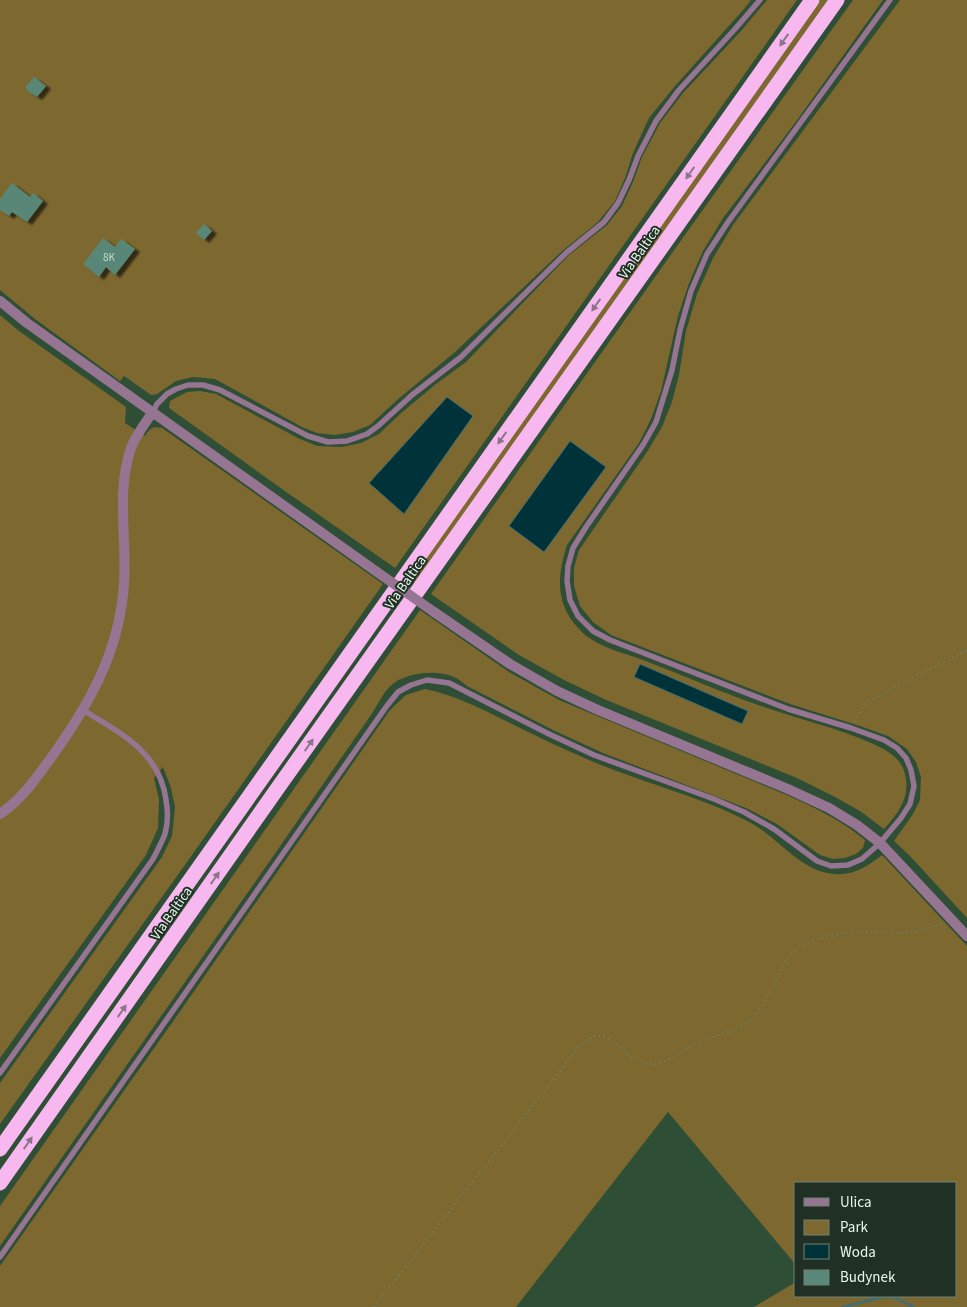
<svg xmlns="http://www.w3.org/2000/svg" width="967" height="1307" viewBox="0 0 967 1307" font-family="'Source Sans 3',sans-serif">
	<defs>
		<filter id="shadow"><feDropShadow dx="5" dy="3" stdDeviation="1" flood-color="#0009"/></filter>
	</defs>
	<rect width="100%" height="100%" fill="#2e4e36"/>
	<!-- green -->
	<path fill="#7d6930" d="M 0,0 L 751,0 L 744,9 L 675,86 L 649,118 L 633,153 L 625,178 L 615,201 L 598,222 L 561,252 L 455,352 L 397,400 L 370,425 L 353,432 L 335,435 L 317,433 L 302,427 L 215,379 L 193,377 L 176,381 L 157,394 L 151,395 L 124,376 L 120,381 L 35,319 L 0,290 Z
		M 767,0 L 797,0 L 395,568 L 282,489 L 169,408 L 170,401 L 187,392 L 200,391 L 216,394 L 298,438 L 317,446 L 341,447 L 361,443 L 379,434 L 400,414 L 436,384 L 466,362 L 568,256 L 607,225 L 622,206 L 633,182 L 642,157 L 660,123 L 683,93 L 741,31 Z
		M 820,0 L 828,0 L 416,583 L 411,579 Z
		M 853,0 L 883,0 L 795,123 L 723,218 L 703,251 L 689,283 L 678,316 L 661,391 L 651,419 L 639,443 L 567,545 C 557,576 555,604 579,629 C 595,647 622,652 643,660 C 685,676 725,694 767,708 C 802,720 838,728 871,743 C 883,748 898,756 903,768 C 913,794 900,811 884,829 L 860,811 L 835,797 L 797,778 L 604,699 L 564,680 L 519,655 L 431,594 L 682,239 Z
		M 900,0 L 967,0 L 967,918 L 910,856 L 894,841 L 913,814 L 920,800 L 921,777 L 916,762 L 907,749 L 888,736 L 860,726 L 790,704 L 611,635 L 593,622 L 580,606 L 574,586 L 574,568 L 579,550 L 647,452 L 662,427 L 672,402 L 679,375 L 686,331 L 697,294 L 713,258 L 733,225 Z
		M 0,315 L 19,331 L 126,407 L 125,423 L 145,436 C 150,428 153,426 162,428 L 383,584 L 187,862 L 0,1124 L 0,1083 L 162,857 L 172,836 L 175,807 L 171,788 L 163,767 L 154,778 L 159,799 L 158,828 L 146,855 L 0,1058 Z
		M 420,610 L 509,672 L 559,700 L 789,796 C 817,809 841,820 865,840 L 863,848 L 856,854 L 845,858 L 833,859 L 820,855 L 777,824 L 746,808 L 603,753 L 553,730 L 467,686 C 463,683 459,679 454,677 C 437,670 414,672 397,681 C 386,687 379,702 373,712 L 274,855 L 0,1246 L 0,1206 Z
		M 425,689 C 454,695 480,708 506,721 C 536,736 565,750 596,763 C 647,784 702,797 751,823 C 779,838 800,871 834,874 C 853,876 868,866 882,855 L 967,946 L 967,1307 L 754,1307 L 796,1282 L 796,1296 L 956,1296 L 956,1183 L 796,1183 L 796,1265 L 668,1112 L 516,1307 L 0,1307 L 0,1266 L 174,1020 L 390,710 L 406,695 Z"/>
	<!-- water -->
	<path fill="#003239" stroke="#456d6e" d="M 447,397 L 473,416 L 404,514 L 369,483 Z
		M 570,441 L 606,467 L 544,552 L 509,526 Z
		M 640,664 L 748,711 L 742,724 L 634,677 Z"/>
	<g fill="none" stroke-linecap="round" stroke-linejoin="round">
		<!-- stream -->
		<path stroke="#456d6e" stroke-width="3" d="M 843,1307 L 882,1297 L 893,1297 L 914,1307"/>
	</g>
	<!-- building -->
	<path fill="#598778" filter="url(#shadow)" d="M 34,77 L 46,86 L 37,97 L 29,92 L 25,88 Z
		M 12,183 L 30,197 L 33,193 L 43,201 L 27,222 L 12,212 L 9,216 L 0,210 L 0,199 Z
		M 204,224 L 212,231 L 204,240 L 196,233 Z
		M 103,238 L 115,247 L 121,239 L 135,249 L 115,275 L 106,267 L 99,277 L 83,264 Z"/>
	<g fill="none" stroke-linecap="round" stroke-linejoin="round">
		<!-- path -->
		<path stroke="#6a8570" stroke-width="2" stroke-dasharray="1 4" stroke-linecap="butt" d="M 855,722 L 865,703 L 967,650
			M 374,1307 L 579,1047 L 592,1036 L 604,1036 L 616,1043 L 632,1058 L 653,1065 L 668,1060 L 696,1043 L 737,1029 L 754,1018 L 774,986 L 781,967 L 790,955 L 804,944 L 817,939 L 844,933 L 878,932 L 909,933 L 927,929 L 941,924"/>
		<!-- lane -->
		<path stroke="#957591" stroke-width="5.5" d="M 153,412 L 157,404 L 167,394 L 176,389 L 188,385 L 203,385 L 220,390 L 308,436 L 328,442 L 347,441 L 367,434 L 378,426 L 412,395 L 461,357 L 566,253 L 604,222 L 618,203 L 629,180 L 638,156 L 656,121 L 679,90 L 735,29 L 760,0
			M 0,1073 L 153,859 C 157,851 162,842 165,834 C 168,823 168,811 166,800 C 160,752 120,733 83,710
			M 0,1257 L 386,707 L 398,692 L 411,685 L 427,680 L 449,683 L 549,734 L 594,755 L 714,799 L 744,812 L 774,829 L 817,861 L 831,866 L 848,865 L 862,859 L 880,843 L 901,818 L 910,804 L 914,786 L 911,770 L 906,758 L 897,748 L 884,740 L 851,728 L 788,709 L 610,640 L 593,631 L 578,616 L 570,600 L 567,581 L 568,566 L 573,548 L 586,527 L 643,445 L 656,422 L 672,370 L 680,330 L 691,291 L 707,254 L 728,222 L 890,0"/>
		<!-- street -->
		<path stroke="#957591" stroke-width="10" d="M 0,301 L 27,323 L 377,572
			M 434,612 L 510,664 L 557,691 L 598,710 L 788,789 L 829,808 L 857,825 L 880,843 L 967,936
			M 0,814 C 21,800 33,782 48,762 C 88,707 120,652 124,583 C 127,538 116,491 131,448 C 136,435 145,423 153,412"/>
		<!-- highway -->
		<path stroke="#f7b8ef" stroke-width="15" d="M 0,1149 L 812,0
			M 0,1183 L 282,782 L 837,0"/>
		<!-- street-bridge -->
		<path stroke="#957591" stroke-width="10" d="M 377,572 L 434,612"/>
	</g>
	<!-- one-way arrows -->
	<defs><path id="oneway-solid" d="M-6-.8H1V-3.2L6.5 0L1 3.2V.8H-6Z" transform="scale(1.25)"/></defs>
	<g fill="#8c748a">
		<use href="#oneway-solid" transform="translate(784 40) rotate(125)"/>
		<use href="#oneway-solid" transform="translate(690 173) rotate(125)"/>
		<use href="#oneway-solid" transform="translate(596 305) rotate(125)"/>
		<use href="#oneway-solid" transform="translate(502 438) rotate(125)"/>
		<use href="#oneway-solid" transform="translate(309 745) rotate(-55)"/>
		<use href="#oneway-solid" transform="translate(215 878) rotate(-55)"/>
		<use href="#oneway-solid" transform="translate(122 1011) rotate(-55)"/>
		<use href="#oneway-solid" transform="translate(28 1143) rotate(-55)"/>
	</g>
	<g text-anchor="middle" stroke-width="4" stroke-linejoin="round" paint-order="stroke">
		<!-- number labels -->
		<g font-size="11" fill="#c3dccd">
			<text x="109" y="261">8K</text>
		</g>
		<!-- street labels -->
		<g font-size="14" fill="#e6f8e9" stroke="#213025">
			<text transform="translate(639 252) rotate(-55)" y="5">Via Baltica</text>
			<text transform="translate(405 582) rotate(-55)" y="5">Via Baltica</text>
			<text transform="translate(171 913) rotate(-55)" y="5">Via Baltica</text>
		</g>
	</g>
	<!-- legend -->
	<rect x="794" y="1182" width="162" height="115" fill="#213025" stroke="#708073"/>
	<rect x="804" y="1198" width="25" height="8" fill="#957591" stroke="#708073"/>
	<text x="840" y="1207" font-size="15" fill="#e6f8e9">Ulica</text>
	<rect x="804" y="1220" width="25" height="15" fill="#7d6930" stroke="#708073"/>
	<text x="840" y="1232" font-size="15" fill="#e6f8e9">Park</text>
	<rect x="804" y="1244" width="25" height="15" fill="#003239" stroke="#708073"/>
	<text x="840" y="1257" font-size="15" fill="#e6f8e9">Woda</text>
	<rect x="804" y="1270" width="25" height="15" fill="#598778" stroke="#708073"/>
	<text x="840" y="1282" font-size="15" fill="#e6f8e9">Budynek</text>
</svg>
